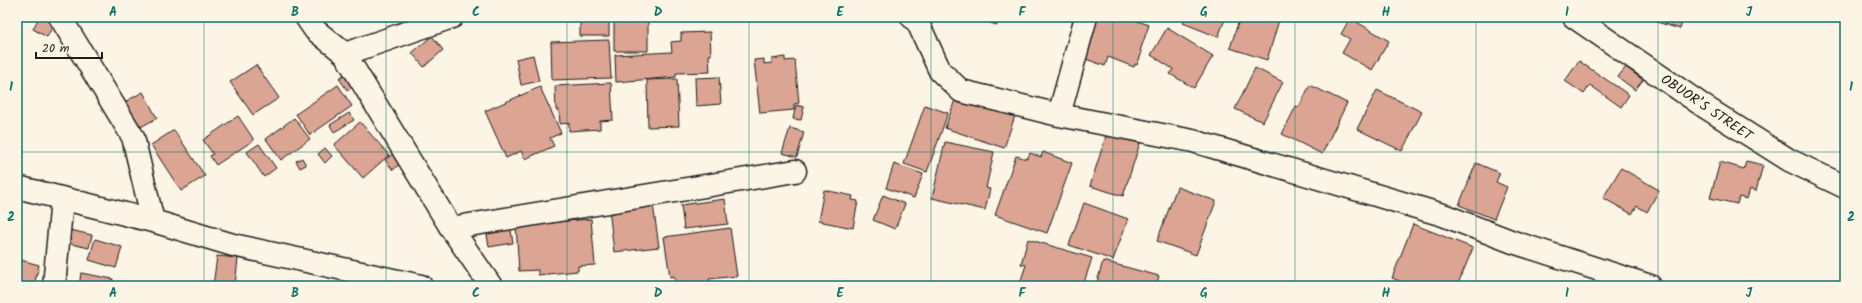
<svg xmlns="http://www.w3.org/2000/svg" width="1862" height="303" viewBox="0 0 1862 303" font-family="Kalam,sans-serif">
	<rect width="100%" height="100%" fill="#fcf5e5"/>
	<filter id="ink" filterUnits="userSpaceOnUse"><feTurbulence type="fractalNoise" baseFrequency=".025" numOctaves="2"/><feDisplacementMap in="SourceGraphic" scale="8" xChannelSelector="R" yChannelSelector="G"/><feConvolveMatrix kernelMatrix="1 2 1 2 8 2 1 2 1" color-interpolation-filters="sRGB"/></filter>
	<g filter="url(#ink)">
		<!-- building -->
		<path fill="#dca593" stroke="#1c1c1c" d="M 39,17 L 46,17 L 55,22 L 47,37 L 33,29 Z
			M 572,17 L 609,17 L 609,36 L 580,36 L 580,17 Z
			M 614,17 L 648,17 L 648,51 L 614,51 Z
			M 969,17 L 1000,17 L 997,25 Z
			M 1093,17 L 1126,17 L 1149,25 L 1140,51 L 1142,52 L 1137,65 L 1135,64 L 1134,67 L 1108,57 L 1105,66 L 1078,56 Z
			M 1186,17 L 1226,17 L 1218,37 L 1183,23 Z
			M 1240,17 L 1280,17 L 1267,60 L 1230,48 Z
			M 1659,17 L 1684,17 L 1680,29 L 1657,22 Z
			M 1350,18 L 1389,41 L 1372,70 L 1342,53 L 1350,39 L 1341,34 Z
			M 1167,28 L 1213,56 L 1194,88 L 1170,74 L 1173,69 L 1151,55 Z
			M 710,32 L 711,55 L 709,55 L 710,72 L 676,73 L 676,77 L 616,82 L 615,55 L 672,52 L 671,42 L 681,41 L 681,33 Z
			M 432,36 L 443,50 L 424,67 L 412,53 Z
			M 609,40 L 611,78 L 552,80 L 551,42 Z
			M 533,55 L 539,81 L 521,85 L 516,59 Z
			M 785,57 L 785,61 L 795,60 L 799,103 L 794,104 L 794,110 L 760,113 L 754,60 L 764,59 L 764,64 L 772,63 L 772,59 Z
			M 1579,61 L 1629,95 L 1621,107 L 1590,85 L 1584,94 L 1565,81 Z
			M 256,65 L 279,98 L 253,115 L 230,82 Z
			M 1626,67 L 1643,80 L 1635,90 L 1618,77 Z
			M 1255,68 L 1283,82 L 1263,122 L 1235,109 Z
			M 348,73 L 355,86 L 347,90 L 339,78 Z
			M 719,77 L 721,104 L 696,106 L 695,78 Z
			M 677,79 L 679,126 L 648,127 L 647,80 Z
			M 611,83 L 613,120 L 600,121 L 600,129 L 569,131 L 569,123 L 560,124 L 559,110 L 556,110 L 555,86 Z
			M 338,85 L 352,106 L 310,135 L 296,114 Z
			M 1310,85 L 1347,103 L 1322,154 L 1282,134 L 1296,106 L 1299,107 Z
			M 540,87 L 561,133 L 550,138 L 554,146 L 525,159 L 521,151 L 506,158 L 485,111 Z
			M 1377,90 L 1422,112 L 1402,151 L 1357,129 Z
			M 143,92 L 157,118 L 137,129 L 123,103 Z
			M 956,97 L 1015,116 L 1004,148 L 945,128 Z
			M 796,105 L 804,107 L 801,120 L 793,119 Z
			M 925,105 L 948,113 L 927,172 L 904,164 Z
			M 349,113 L 354,120 L 334,132 L 330,125 Z
			M 238,116 L 254,140 L 216,165 L 210,156 L 213,154 L 203,140 Z
			M 294,118 L 310,139 L 281,160 L 266,139 Z
			M 360,122 L 389,155 L 363,178 L 334,145 Z
			M 790,128 L 804,132 L 797,157 L 782,153 Z
			M 174,130 L 205,176 L 181,191 L 151,145 Z
			M 1107,133 L 1140,143 L 1123,196 L 1090,186 Z
			M 945,142 L 994,152 L 986,188 L 990,189 L 985,210 L 932,198 Z
			M 259,144 L 276,168 L 264,177 L 247,152 Z
			M 325,148 L 332,156 L 325,163 L 318,154 Z
			M 395,152 L 403,161 L 393,170 L 385,160 Z
			M 1043,152 L 1072,163 L 1047,233 L 995,215 L 1016,156 L 1027,159 L 1030,153 L 1041,157 Z
			M 302,158 L 306,165 L 300,168 L 296,161 Z
			M 1746,161 L 1763,165 L 1756,191 L 1750,189 L 1747,199 L 1739,197 L 1737,204 L 1710,198 L 1720,162 L 1744,169 Z
			M 1476,163 L 1500,173 L 1496,182 L 1507,187 L 1494,219 L 1459,205 Z
			M 894,164 L 923,174 L 914,198 L 886,188 Z
			M 1621,168 L 1659,190 L 1647,212 L 1637,206 L 1632,214 L 1603,198 Z
			M 1177,187 L 1216,201 L 1196,255 L 1157,241 Z
			M 824,190 L 853,196 L 852,200 L 858,201 L 853,228 L 818,221 Z
			M 883,195 L 905,204 L 895,229 L 873,220 Z
			M 725,199 L 728,224 L 684,229 L 681,205 Z
			M 1084,203 L 1128,219 L 1113,260 L 1069,245 Z
			M 653,204 L 659,247 L 614,252 L 609,209 Z
			M 591,219 L 595,265 L 578,266 L 578,271 L 538,275 L 538,270 L 519,271 L 516,225 Z
			M 1413,224 L 1473,248 L 1457,286 L 1452,286 L 1444,282 L 1442,286 L 1412,286 L 1392,278 Z
			M 510,225 L 513,243 L 489,247 L 486,229 Z
			M 730,228 L 737,276 L 709,279 L 710,286 L 676,286 L 674,276 L 670,277 L 664,237 Z
			M 70,230 L 92,235 L 89,248 L 67,243 Z
			M 95,239 L 122,247 L 116,268 L 89,260 Z
			M 1028,239 L 1092,258 L 1083,286 L 1019,286 L 1026,265 L 1021,264 Z
			M 217,256 L 238,258 L 235,286 L 213,286 Z
			M 17,259 L 39,265 L 34,286 L 17,286 Z
			M 1103,261 L 1159,276 L 1156,286 L 1096,286 Z
			M 81,273 L 113,279 L 112,286 L 79,286 Z"/>
		<g fill="none" stroke-linecap="round" stroke-linejoin="round">
			<defs>
				<path id="minor" d="M 60,17 L 133,137 L 153,221
					M 306,17 L 315,30 L 345,54 L 451,228 L 491,286
					M 912,17 L 918,23 L 940,71 L 961,91 L 1059,115 L 1193,141 L 1443,215 L 1513,242 L 1650,286
					M 1574,17 L 1705,107 L 1789,160 L 1845,187
					M 345,54 L 452,17
					M 1059,115 L 1086,17
					M 17,187 L 153,221 L 233,245 L 421,286
					M 451,228 L 795,171
					M 54,286 L 62,199"/>
			</defs>
			<!-- minor casing -->
			<use href="#minor" stroke="#1c1c1c" stroke-width="25"/>
			<!-- minor -->
			<use href="#minor" stroke="#fcf5e5" stroke-width="22"/>
		</g>
	</g>
	<!-- grid -->
	<path fill="none" stroke="#0f766e" stroke-width="1" stroke-opacity="0.55" d="M 204,17 L 204,286M 386,17 L 386,286M 567,17 L 567,286M 749,17 L 749,286M 931,17 L 931,286M 1113,17 L 1113,286M 1295,17 L 1295,286M 1476,17 L 1476,286M 1658,17 L 1658,286M 17,152 L 1845,152"/>
	<g text-anchor="middle" stroke-width="4" stroke-linejoin="round" paint-order="stroke">
		<!-- street labels -->
		<g font-size="14" fill="#1c1c1c" stroke="#fcf5e5">
			<text transform="translate(1707 107) rotate(34)" y="5">OBUOR’S STREET</text>
		</g>
	</g>
	<!-- margin -->
	<rect width="1862" height="303" fill="none" stroke="#fcf5e5" stroke-width="44"/>
	<!-- scale -->
	<path d="M36 52v6h66v-6" fill="none" stroke="#1c1c1c" stroke-width="2"/>
	<text x="42" y="52" font-size="12" fill="#1c1c1c" stroke="#fcf5e5" stroke-width="3" paint-order="stroke">20 m</text>
	<rect x="22" y="22" width="1818" height="259" fill="none" stroke="#0f766e" stroke-width="1.5"/>
	<g font-size="13" text-anchor="middle" font-weight="bold" fill="#0f766e">
		<text x="113" y="16">A</text>
		<text x="295" y="16">B</text>
		<text x="476" y="16">C</text>
		<text x="658" y="16">D</text>
		<text x="840" y="16">E</text>
		<text x="1022" y="16">F</text>
		<text x="1204" y="16">G</text>
		<text x="1386" y="16">H</text>
		<text x="1567" y="16">I</text>
		<text x="1749" y="16">J</text>
		<text x="11" y="91">1</text>
		<text x="1851" y="91">1</text>
		<text x="11" y="221">2</text>
		<text x="1851" y="221">2</text>
		<text x="113" y="297">A</text>
		<text x="295" y="297">B</text>
		<text x="476" y="297">C</text>
		<text x="658" y="297">D</text>
		<text x="840" y="297">E</text>
		<text x="1022" y="297">F</text>
		<text x="1204" y="297">G</text>
		<text x="1386" y="297">H</text>
		<text x="1567" y="297">I</text>
		<text x="1749" y="297">J</text>
	</g>
</svg>
